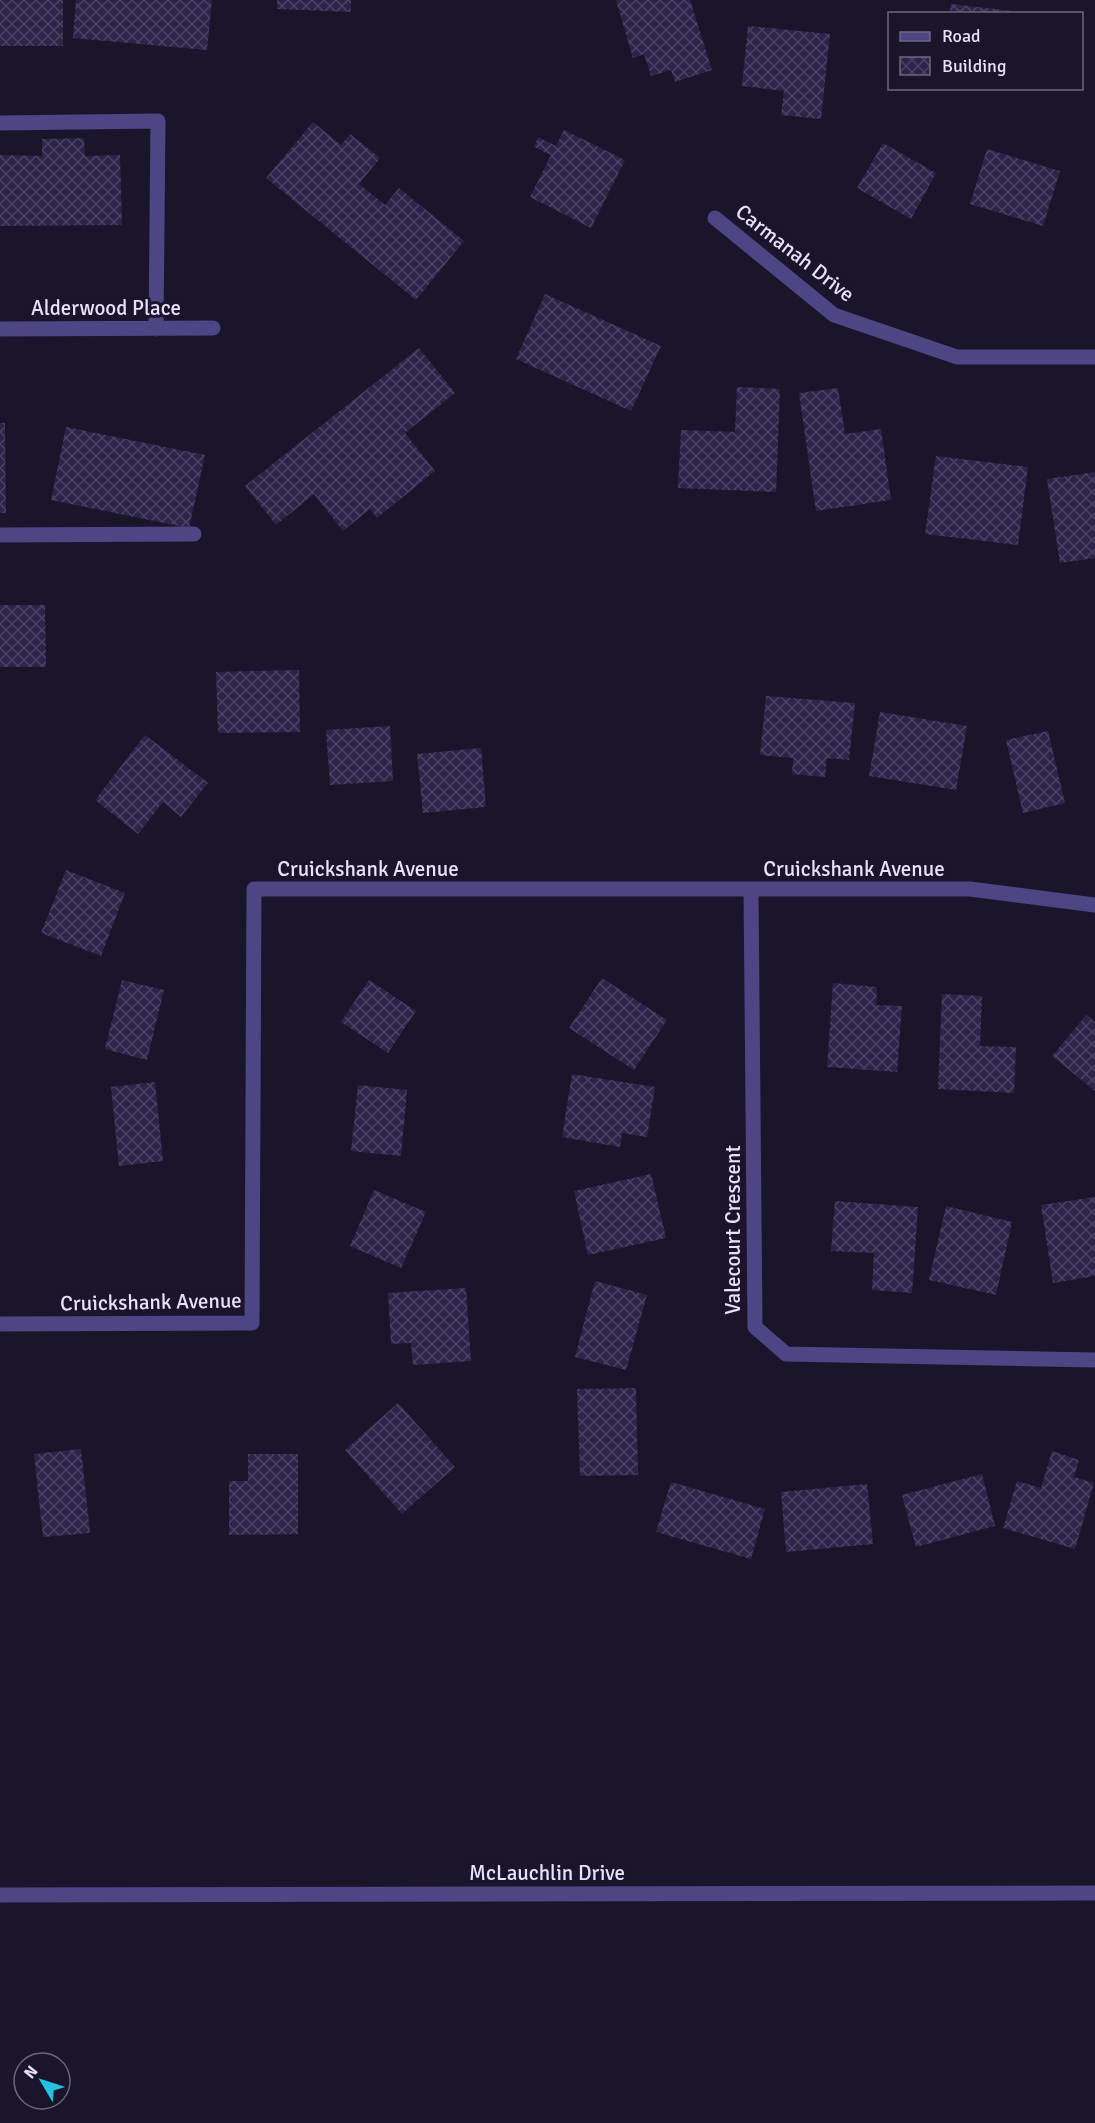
<svg xmlns="http://www.w3.org/2000/svg" width="1095" height="2123" viewBox="0 0 1095 2123" font-family="Signika,sans-serif">
	<defs>
		<pattern id="building-cross-hatch" width="8" height="8" patternUnits="userSpaceOnUse" patternTransform="scale(1.5)"><rect width="8" height="8" fill="#2e2349"/><path d="M0 0l8 8M0 8l8-8" fill="none" stroke="#4c4364"/></pattern>
	</defs>
	<rect width="100%" height="100%" fill="#1a152a"/>
	<!-- building -->
	<path fill="url(#building-cross-hatch)" d="M 0,0 L 63,0 L 63,46 L 0,46 Z
		M 76,0 L 212,0 L 207,50 L 73,38 Z
		M 277,0 L 351,0 L 351,12 L 277,9 Z
		M 616,0 L 690,0 L 712,70 L 675,82 L 671,70 L 651,76 L 644,54 L 633,58 Z
		M 951,4 L 1020,12 L 1020,14 L 949,14 Z
		M 748,26 L 830,34 L 821,119 L 781,115 L 784,91 L 742,86 Z
		M 313,122 L 341,145 L 350,134 L 380,158 L 359,184 L 385,205 L 399,188 L 464,241 L 416,300 L 266,178 Z
		M 564,130 L 625,160 L 591,228 L 530,197 L 551,155 L 534,147 L 538,137 L 556,146 Z
		M 84,138 L 85,156 L 120,155 L 122,225 L 0,226 L 0,155 L 42,156 L 42,139 Z
		M 883,143 L 936,173 L 911,219 L 857,188 Z
		M 987,149 L 1060,171 L 1043,226 L 970,204 Z
		M 545,294 L 661,346 L 631,411 L 516,359 Z
		M 419,348 L 455,393 L 405,433 L 435,471 L 377,518 L 370,509 L 343,531 L 314,494 L 276,525 L 245,486 Z
		M 737,387 L 780,389 L 776,492 L 678,488 L 681,430 L 735,432 Z
		M 838,388 L 845,434 L 881,429 L 891,500 L 816,511 L 799,393 Z
		M 0,423 L 5,423 L 6,513 L 0,513 Z
		M 66,427 L 205,455 L 189,528 L 51,500 Z
		M 936,456 L 1028,467 L 1018,545 L 925,534 Z
		M 1095,472 L 1095,558 L 1060,563 L 1047,479 Z
		M 0,605 L 45,605 L 46,667 L 0,667 Z
		M 299,670 L 300,732 L 218,733 L 216,672 Z
		M 766,696 L 855,703 L 849,760 L 827,758 L 825,777 L 792,774 L 793,758 L 760,755 Z
		M 880,712 L 967,726 L 956,790 L 869,776 Z
		M 390,726 L 393,781 L 330,785 L 326,730 Z
		M 1048,731 L 1065,803 L 1023,813 L 1006,740 Z
		M 145,735 L 208,783 L 181,817 L 163,802 L 138,834 L 95,800 Z
		M 481,748 L 486,807 L 423,813 L 417,754 Z
		M 66,870 L 125,893 L 101,956 L 41,933 Z
		M 602,978 L 667,1020 L 634,1070 L 569,1028 Z
		M 122,980 L 164,990 L 147,1060 L 105,1049 Z
		M 369,980 L 416,1011 L 388,1053 L 341,1022 Z
		M 833,983 L 877,987 L 876,1005 L 902,1006 L 897,1072 L 827,1067 Z
		M 942,994 L 982,996 L 980,1046 L 1016,1047 L 1014,1093 L 938,1089 Z
		M 1086,1015 L 1095,1022 L 1095,1091 L 1052,1056 Z
		M 572,1074 L 655,1087 L 647,1137 L 622,1133 L 620,1147 L 562,1137 Z
		M 155,1082 L 163,1161 L 119,1166 L 111,1087 Z
		M 358,1085 L 407,1090 L 401,1156 L 351,1151 Z
		M 651,1174 L 666,1238 L 588,1255 L 574,1191 Z
		M 374,1190 L 426,1212 L 401,1268 L 350,1246 Z
		M 1095,1197 L 1095,1276 L 1053,1283 L 1041,1205 Z
		M 835,1201 L 918,1207 L 912,1293 L 872,1290 L 874,1253 L 831,1251 Z
		M 946,1206 L 1012,1222 L 996,1295 L 929,1280 Z
		M 595,1281 L 647,1295 L 626,1370 L 575,1357 Z
		M 466,1288 L 471,1361 L 413,1365 L 411,1343 L 391,1344 L 388,1293 Z
		M 636,1388 L 638,1475 L 580,1476 L 577,1389 Z
		M 398,1403 L 455,1467 L 402,1514 L 345,1450 Z
		M 81,1449 L 90,1533 L 43,1537 L 34,1454 Z
		M 1052,1451 L 1079,1460 L 1074,1477 L 1094,1483 L 1075,1549 L 1003,1528 L 1017,1481 L 1041,1488 Z
		M 248,1454 L 298,1454 L 298,1534 L 229,1535 L 229,1481 L 248,1481 Z
		M 982,1474 L 995,1526 L 916,1547 L 902,1495 Z
		M 671,1482 L 765,1509 L 751,1559 L 656,1532 Z
		M 867,1484 L 873,1544 L 786,1552 L 781,1492 Z"/>
	<g fill="none" stroke-linecap="round" stroke-linejoin="round">
		<!-- minor -->
		<path stroke="#4d4584" stroke-width="15" d="M 0,123 L 158,121 L 156,329
			M 715,218 L 834,315 L 957,357 L 1095,357
			M 0,329 L 213,328
			M 0,535 L 194,534
			M 751,890 L 755,1327 L 786,1354 L 1095,1360
			M 0,1324 L 252,1323 L 254,889 L 970,889 L 1095,905
			M 0,1895 L 1095,1893"/>
	</g>
	<g text-anchor="middle" stroke-width="6" stroke-linejoin="round" paint-order="stroke">
		<!-- street labels -->
		<g font-size="21" fill="#e7e1fb" stroke="#1a152a">
			<text transform="translate(795 253) rotate(38)" y="7">Carmanah Drive</text>
			<text x="106" y="315">Alderwood Place</text>
			<text x="368" y="876">Cruickshank Avenue</text>
			<text x="854" y="876">Cruickshank Avenue</text>
			<text transform="translate(733 1230) rotate(-90)" y="7">Valecourt Crescent</text>
			<text transform="translate(151 1302) rotate(-1)" y="7">Cruickshank Avenue</text>
			<text x="547" y="1880">McLauchlin Drive</text>
		</g>
	</g>
	<!-- legend -->
	<rect x="888" y="12" width="195" height="78" fill="#1a152a" stroke="#6c677e" stroke-width="1.5"/>
	<rect x="900" y="32" width="30" height="9" fill="#4d4584" stroke="#6c677e" stroke-width="1.5"/>
	<text x="942" y="42" font-size="18" fill="#e7e1fb">Road</text>
	<rect x="900" y="57" width="30" height="18" fill="url(#building-cross-hatch)" stroke="#6c677e" stroke-width="1.5"/>
	<text x="942" y="72" font-size="18" fill="#e7e1fb">Building</text>
	<!-- north arrow -->
	<g transform="translate(42 2081) rotate(309)"><circle r="28" fill="#1a152a" stroke="#6c677e" stroke-width="1.5"/>
	<path d="M0-4.5L10 22L0 15L-10 22Z" fill="#24c1e5"/>
	<text y="-9" font-size="16" font-weight="bold" text-anchor="middle" fill="#e7e1fb">N</text>
	</g>
</svg>
